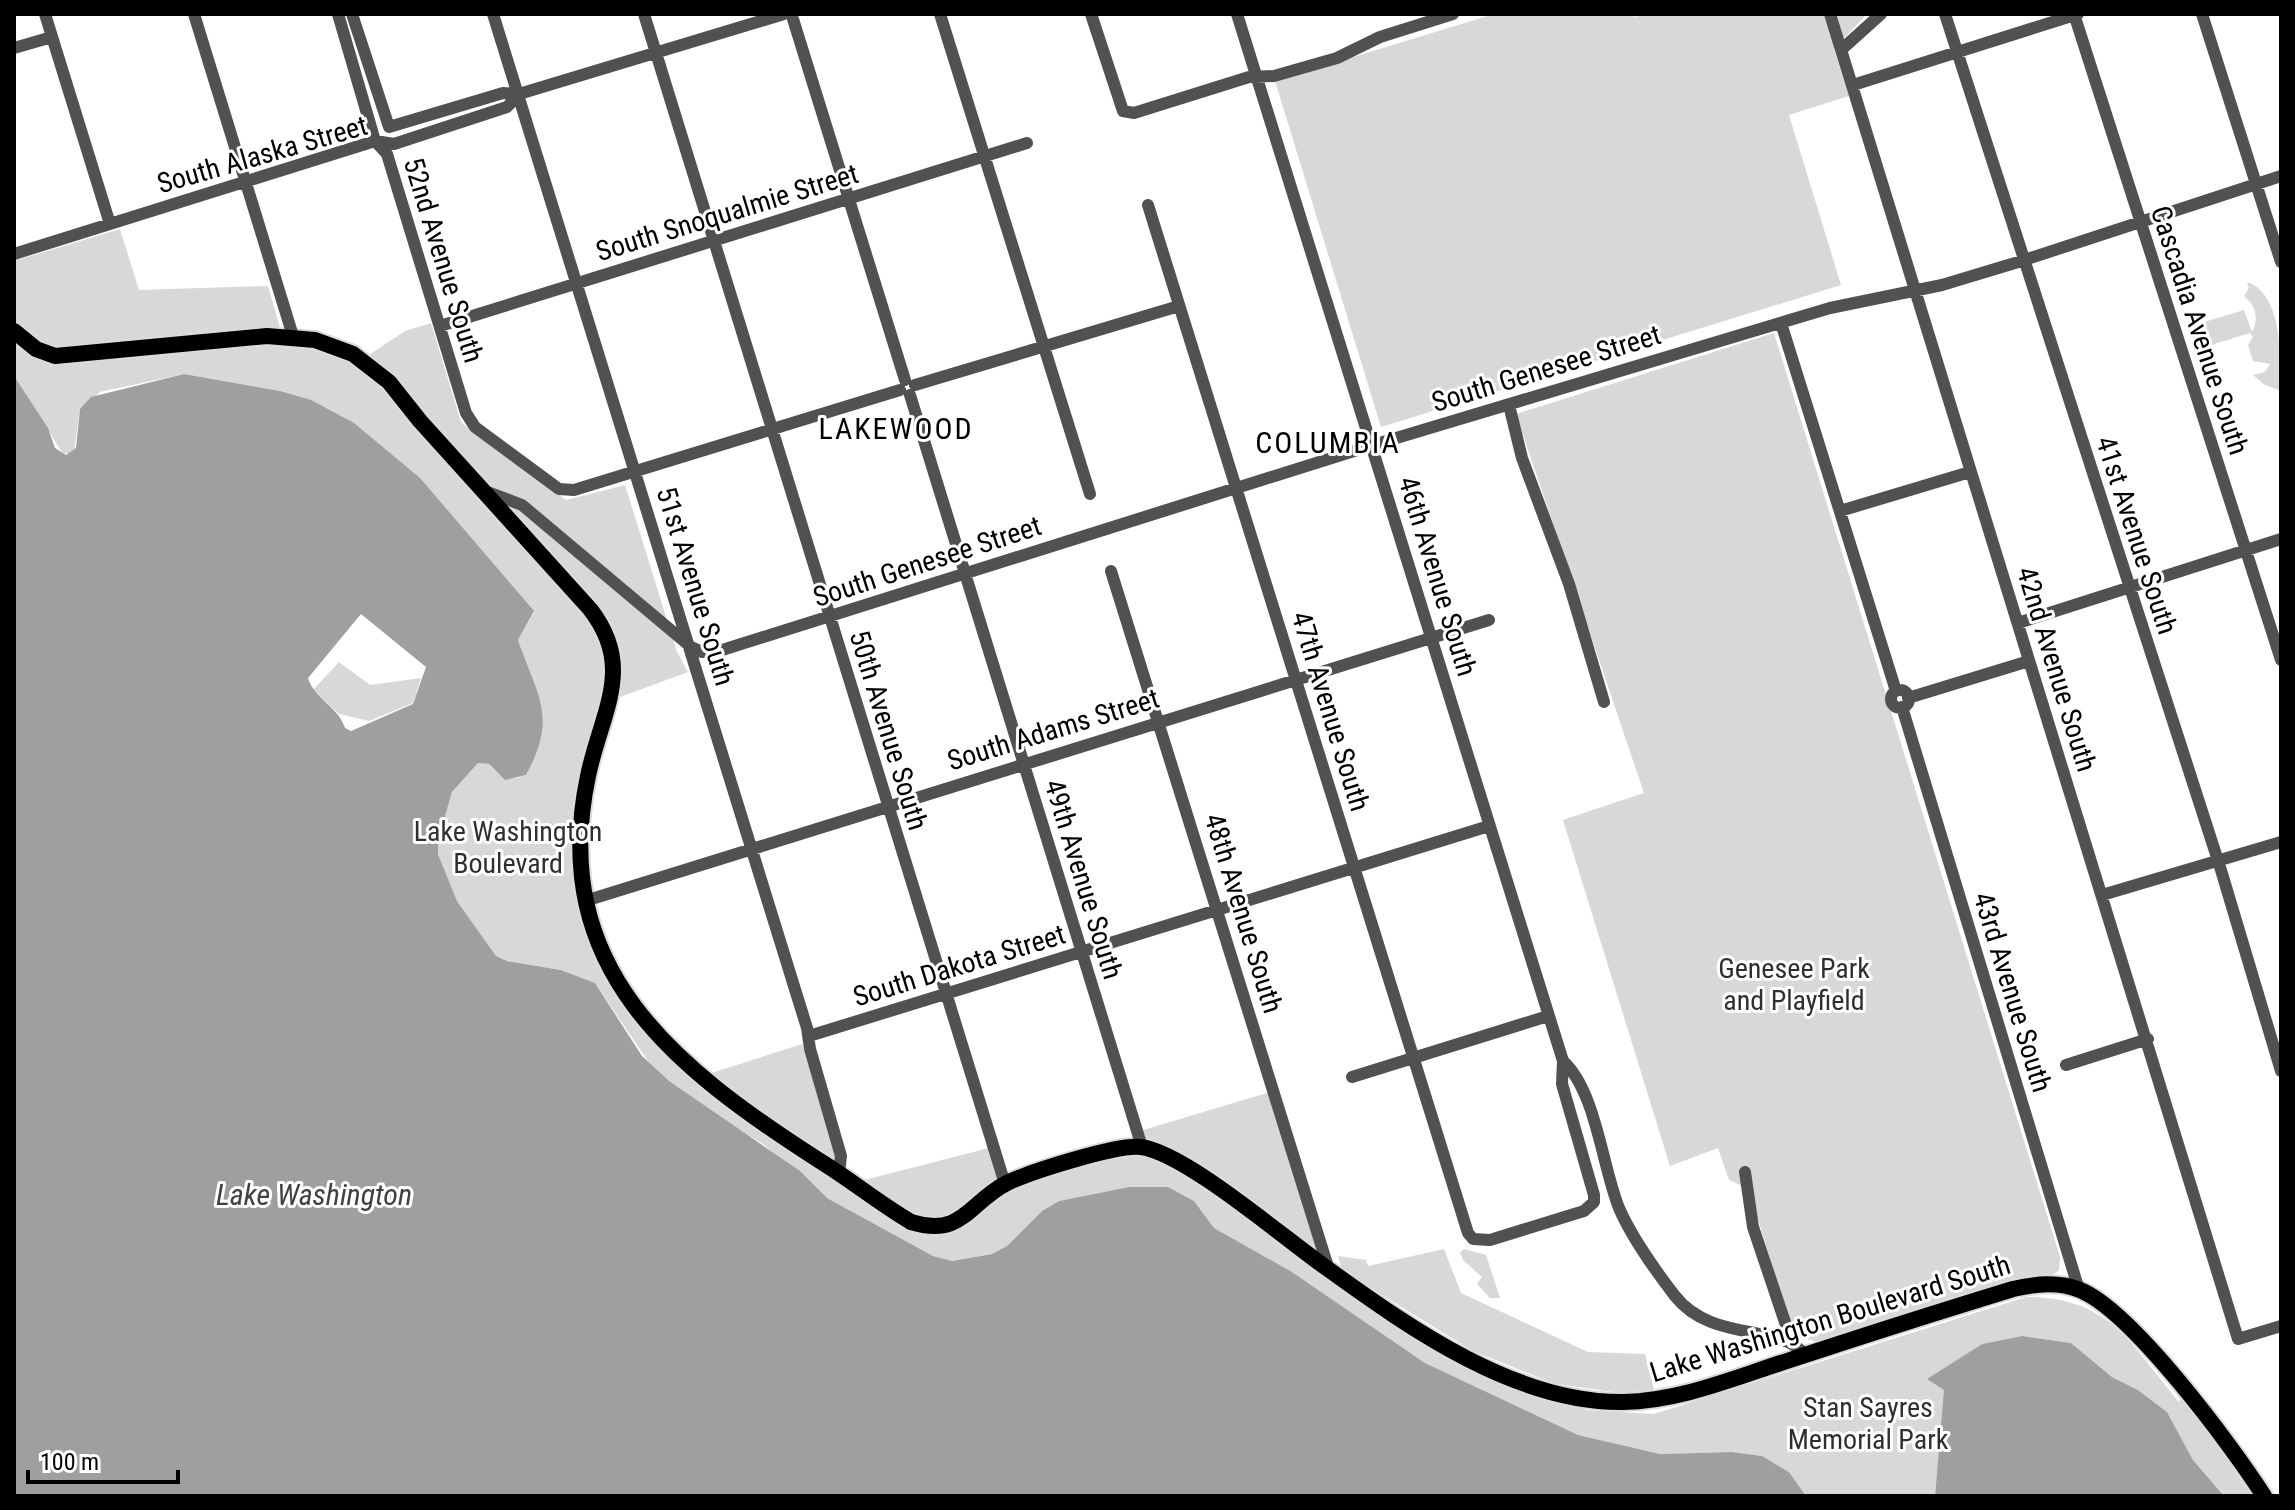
<svg xmlns="http://www.w3.org/2000/svg" width="2295" height="1510" viewBox="0 0 2295 1510" font-family="'Roboto Condensed',sans-serif">
	<rect width="100%" height="100%" fill="#fff"/>
	<!-- green -->
	<path fill="#d8d8d8" d="M 1494,14 L 1632,14 L 1634,17 L 1645,14 L 1867,14 L 1834,49 L 1849,96 L 1789,115 L 1841,285 L 1381,427 L 1275,81 Z
		M 120,229 L 139,290 L 268,286 L 284,342 L 336,352 L 357,363 L 405,331 L 431,323 L 461,422 L 566,500 L 625,485 L 677,652 L 688,672 L 604,703 L 582,782 L 583,908 L 668,1054 L 693,1079 L 802,1044 L 845,1185 L 989,1148 L 1013,1185 L 1126,1152 L 1140,1131 L 1270,1092 L 1330,1277 L 1472,1364 L 1585,1402 L 1583,1410 L 1654,1414 L 2026,1297 C 2110,1297 2130,1344 2179,1402 L 2183,1389 L 2264,1496 L 2224,1496 L 2193,1460 L 2167,1412 L 2138,1390 L 2112,1377 L 2071,1343 L 2022,1336 L 1982,1344 L 1928,1379 L 1945,1390 L 1935,1496 L 1806,1496 L 1789,1472 L 1762,1456 L 1732,1452 L 1660,1454 L 1578,1435 L 1425,1363 L 1292,1272 L 1214,1228 L 1194,1201 L 1168,1187 L 1129,1187 L 1059,1201 L 1042,1211 L 1007,1246 L 992,1254 L 951,1261 L 933,1256 L 827,1198 L 763,1144 L 724,1121 L 654,1070 L 595,983 L 561,970 L 507,961 L 496,956 L 457,901 L 438,854 L 438,841 L 452,792 L 478,763 L 489,764 C 501,778 508,782 526,775 C 558,719 538,695 518,640 L 534,612 L 280,391 L 184,374 L 100,392 L 80,409 L 74,452 L 63,454 L 14,376 L 14,261 Z
		M 2247,282 C 2283,293 2281,361 2281,391 L 2265,385 L 2253,375 L 2265,372 L 2270,364 L 2253,361 L 2248,345 L 2253,337 L 2250,333 L 2208,346 L 2201,323 L 2244,310 L 2252,332 C 2259,318 2256,306 2244,296 L 2249,288 Z
		M 1774,333 L 2060,1257 L 2059,1270 L 2053,1275 L 2028,1277 L 1817,1342 L 1793,1335 L 1749,1189 L 1729,1180 L 1718,1148 L 1670,1166 L 1563,820 L 1644,793 L 1516,414 Z
		M 339,662 L 370,685 L 421,678 L 413,703 L 369,721 L 339,714 L 313,690 Z
		M 1444,1249 L 1461,1293 L 1588,1352 L 1645,1354 L 1654,1390 L 1620,1393 L 1552,1383 L 1471,1350 L 1342,1270 L 1338,1256 L 1366,1260 L 1368,1266 Z
		M 1464,1249 L 1486,1255 L 1500,1298 L 1490,1298 L 1477,1284 L 1482,1277 L 1463,1260 L 1460,1252 Z"/>
	<!-- water -->
	<path fill="#9f9f9f" fill-rule="evenodd" d="M 184,374 L 280,391 L 311,400 L 354,423 L 420,478 L 534,611 L 518,640 C 538,697 558,717 526,775 L 505,780 L 489,764 L 478,763 L 452,792 L 438,841 L 438,854 L 457,901 L 496,956 L 507,961 L 561,970 L 595,983 L 642,1056 L 669,1081 L 800,1171 L 827,1198 L 933,1256 L 952,1261 L 992,1254 L 1007,1246 L 1042,1211 L 1059,1201 L 1129,1187 L 1168,1187 L 1194,1201 L 1214,1228 L 1292,1272 L 1425,1363 L 1578,1435 L 1660,1454 L 1732,1452 L 1762,1456 L 1789,1472 L 1806,1496 L 14,1496 L 14,376 L 48,428 L 55,448 L 66,455 L 76,448 L 80,409 L 91,397 ZM 361,614 L 426,667 L 413,704 L 351,731 L 345,728 C 338,706 314,699 308,678 Z
		M 2022,1336 L 2071,1343 L 2112,1377 L 2138,1390 L 2167,1412 L 2193,1460 L 2224,1496 L 1935,1496 L 1944,1390 L 1927,1379 L 1982,1344 Z"/>
	<g fill="none" stroke-linecap="round" stroke-linejoin="round">
		<defs>
			<path id="major" d="M 14,331 L 36,349 L 55,356 L 267,336 L 315,340 L 353,354 L 389,382 L 420,421 L 590,609 C 636,668 601,712 588,776 C 547,969 675,1068 820,1161 C 851,1180 880,1204 911,1222 C 963,1238 969,1202 1007,1183 C 1030,1172 1117,1144 1141,1147 C 1186,1153 1286,1240 1328,1269 C 1411,1329 1516,1403 1623,1402 C 1680,1401 1734,1378 1787,1361 C 1862,1336 1938,1312 2013,1289 C 2035,1284 2058,1281 2080,1290 C 2132,1311 2232,1446 2264,1496"/>
		</defs>
		<!-- major casing -->
		<use href="#major" stroke="#dbdbdb" stroke-width="20"/>
		<!-- minor -->
		<path stroke="#515151" stroke-width="12" d="M 45,14 L 110,224
			M 194,14 L 293,336
			M 338,14 L 375,141 L 387,154 L 466,413 L 475,427 L 559,489 L 574,490 L 900,390
			M 352,14 L 389,127 L 503,93 L 519,94
			M 493,14 L 807,1028 L 810,1049 L 841,1156 L 839,1173
			M 644,14 L 1005,1184
			M 940,14 L 1090,494
			M 1091,14 L 1123,111 L 1134,113 L 1249,77 L 1274,76 L 1337,58 L 1380,37 L 1453,14
			M 1830,14 L 2238,1339 L 2281,1326
			M 1945,14 L 2221,870 L 2281,1071
			M 2074,14 L 2281,660
			M 2202,14 L 2281,262
			M 793,19 L 905,380
			M 14,48 L 52,37
			M 1841,50 L 1881,14
			M 1853,85 L 2078,14
			M 1148,205 L 1468,1233 L 1473,1239 L 1490,1240 L 1584,1211 L 1594,1202 L 1594,1195 L 1562,1084 L 1563,1061 L 1237,14
			M 14,254 L 375,141 L 394,144 L 507,107 L 519,94 L 784,14
			M 1781,323 L 1896,691
			M 440,326 L 1027,143
			M 915,385 L 1179,306
			M 910,395 L 1142,1147
			M 1509,405 L 1522,458 L 1569,584 L 1604,702
			M 485,491 L 522,505 L 691,647 L 702,652 L 719,651 L 1373,445 L 1830,308 L 1942,285 L 2015,263 L 2281,176
			M 1840,511 L 1970,472
			M 1111,571 L 1329,1270
			M 2018,623 L 2281,539
			M1891 699a9 9 0 1 1 18 0a9 9 0 1 1-18 0Z
			M 1908,698 L 2029,661
			M 1902,707 L 2079,1290
			M 2102,895 L 2281,842
			M 585,901 L 1489,620
			M 809,1036 L 1489,826
			M 1563,1061 C 1596,1091 1602,1166 1619,1208 C 1632,1238 1655,1270 1675,1296 C 1712,1343 1781,1323 1805,1355
			M 2066,1065 L 2148,1039
			M 1352,1077 L 1548,1016
			M 1745,1172 L 1753,1227 L 1792,1343"/>
		<!-- major -->
		<use href="#major" stroke="#000" stroke-width="16"/>
	</g>
	<g text-anchor="middle" stroke-width="6" stroke-linejoin="round" paint-order="stroke">
		<!-- street labels -->
		<g font-size="28" fill="#000" stroke="#fff">
			<text transform="translate(262 154) rotate(-16)" y="10">South Alaska Street</text>
			<text transform="translate(727 212) rotate(-17)" y="10">South Snoqualmie Street</text>
			<text transform="translate(444 260) rotate(73)" y="10">52nd Avenue South</text>
			<text transform="translate(2200 330) rotate(72)" y="10">Cascadia Avenue South</text>
			<text transform="translate(1546 368) rotate(-17)" y="10">South Genesee Street</text>
			<text transform="translate(2137 535) rotate(72)" y="10">41st Avenue South</text>
			<text transform="translate(927 561) rotate(-18)" y="10">South Genesee Street</text>
			<text transform="translate(1438 576) rotate(73)" y="10">46th Avenue South</text>
			<text transform="translate(696 586) rotate(73)" y="10">51st Avenue South</text>
			<text transform="translate(2057 669) rotate(73)" y="10">42nd Avenue South</text>
			<text transform="translate(1331 711) rotate(73)" y="10">47th Avenue South</text>
			<text transform="translate(1053 729) rotate(-17)" y="10">South Adams Street</text>
			<text transform="translate(889 730) rotate(73)" y="10">50th Avenue South</text>
			<text transform="translate(1084 879) rotate(73)" y="10">49th Avenue South</text>
			<text transform="translate(1244 913) rotate(73)" y="10">48th Avenue South</text>
			<text transform="translate(959 965) rotate(-17)" y="10">South Dakota Street</text>
			<text transform="translate(2013 992) rotate(73)" y="10">43rd Avenue South</text>
			<text transform="translate(1830 1318) rotate(-17)" y="10">Lake Washington Boulevard South</text>
		</g>
		<!-- park labels -->
		<g font-size="28" fill="#2f2f2f" stroke="#fff">
			<text x="508" y="841">Lake Washington<tspan x="508" dy="32">Boulevard</tspan></text>
			<text x="1794" y="978">Genesee Park<tspan x="1794" dy="32">and Playfield</tspan></text>
			<text x="1868" y="1417">Stan Sayres<tspan x="1868" dy="32">Memorial Park</tspan></text>
		</g>
		<!-- neighbourhood labels -->
		<g font-size="30" letter-spacing="2" fill="#000" stroke="#fff">
			<text x="896" y="439">LAKEWOOD</text>
			<text x="1328" y="453">COLUMBIA</text>
		</g>
		<!-- water labels -->
		<g font-size="30" font-style="italic" fill="#404040" stroke="#fff">
			<text x="314" y="1205">Lake Washington</text>
		</g>
	</g>
	<!-- border -->
	<rect width="2295" height="1510" fill="none" stroke="#000000" stroke-width="32"/>
	<!-- scale -->
	<path d="M28 1470v12h150v-12" fill="none" stroke="#000000" stroke-width="4"/>
	<text x="40" y="1470" font-size="24" fill="#000000" stroke="#ffffff" stroke-width="6" paint-order="stroke">100 m</text>
</svg>
